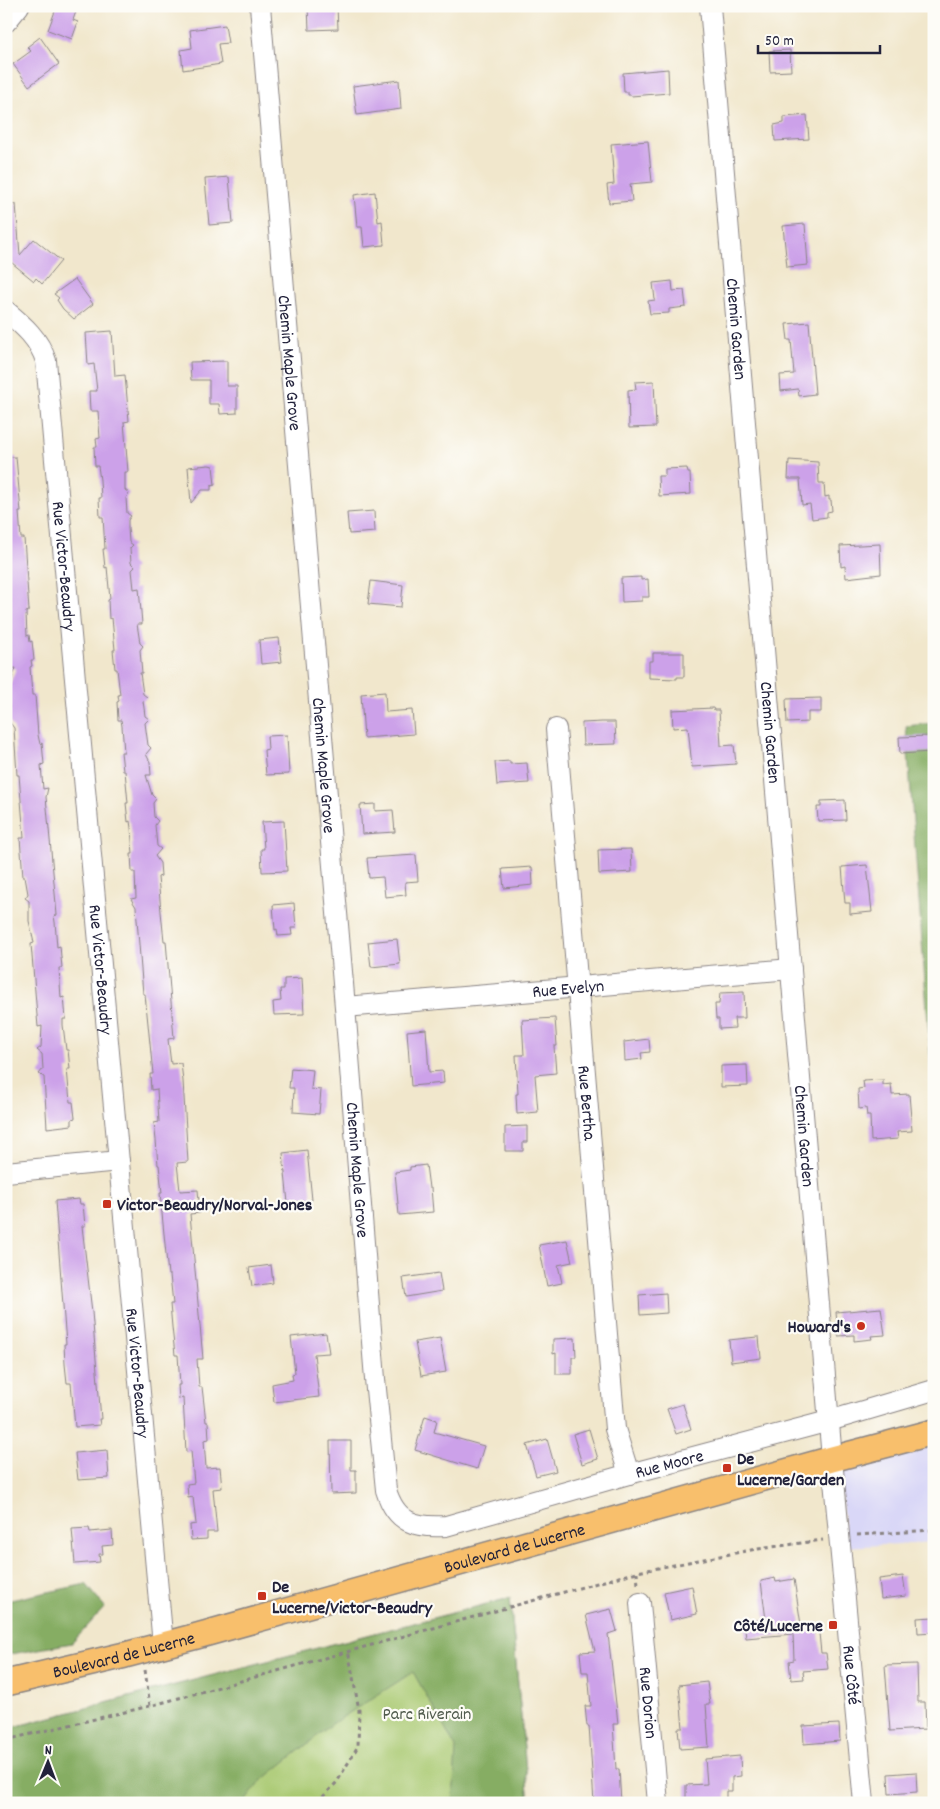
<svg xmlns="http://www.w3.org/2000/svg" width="940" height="1809" viewBox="0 0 940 1809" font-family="Dekko,sans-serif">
	<rect width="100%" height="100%" fill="#fdfcf7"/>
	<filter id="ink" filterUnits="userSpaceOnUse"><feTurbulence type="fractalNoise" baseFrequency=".02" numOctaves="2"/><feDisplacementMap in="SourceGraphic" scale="10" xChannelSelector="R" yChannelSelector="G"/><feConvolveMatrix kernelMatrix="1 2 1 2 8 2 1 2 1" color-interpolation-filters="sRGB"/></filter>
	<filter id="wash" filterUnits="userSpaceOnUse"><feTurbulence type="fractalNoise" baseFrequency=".0096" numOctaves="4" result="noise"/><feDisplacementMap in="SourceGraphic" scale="20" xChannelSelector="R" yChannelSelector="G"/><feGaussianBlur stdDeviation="1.12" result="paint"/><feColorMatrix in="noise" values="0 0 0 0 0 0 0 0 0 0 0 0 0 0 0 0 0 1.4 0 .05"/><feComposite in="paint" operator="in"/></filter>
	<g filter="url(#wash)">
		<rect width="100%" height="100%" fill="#f1e7cc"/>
		<!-- built -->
		<path fill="#d9d7f7" d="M 934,1445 L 934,1542 L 846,1547 L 839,1470 Z"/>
		<!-- green -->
		<path fill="#a9c971" stroke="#667656" d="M 510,1598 L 529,1803 L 6,1803 L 6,1729 Z"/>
		<!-- forest -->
		<path fill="#86ad63" stroke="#54684f" d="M 934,723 L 934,1104 L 906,726 Z
			M 86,1584 L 105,1607 L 72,1643 L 6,1655 L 6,1601 Z
			M 510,1598 L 529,1803 L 453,1803 L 456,1748 L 413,1672 L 332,1724 L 260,1782 L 244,1803 L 6,1803 L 6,1729 Z"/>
		<g id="blocks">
			<!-- building -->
			<path fill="#cca1e9" d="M 57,6 L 78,6 L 73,20 L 78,22 L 72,39 L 48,30 Z
				M 308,6 L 337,6 L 338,29 L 309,30 Z
				M 225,25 L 228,43 L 218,44 L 221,64 L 183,70 L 181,50 L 192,48 L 190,30 Z
				M 40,37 L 59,64 L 29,86 L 13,64 L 31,51 L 27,47 Z
				M 790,50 L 791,71 L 770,72 L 769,51 Z
				M 668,69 L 669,93 L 631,96 L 631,95 L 628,95 L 628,92 L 624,92 L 623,73 Z
				M 399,80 L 401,109 L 357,115 L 353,86 Z
				M 807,115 L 809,139 L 775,141 L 774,125 L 784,123 L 784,117 Z
				M 648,141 L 652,182 L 630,184 L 632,201 L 609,203 L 607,185 L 614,184 L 611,144 Z
				M 229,177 L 233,223 L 209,225 L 205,179 Z
				M 375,192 L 378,222 L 382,221 L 384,245 L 364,247 L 362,227 L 357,227 L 354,195 Z
				M 6,204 L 16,204 L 20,255 L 34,239 L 61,261 L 42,284 L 36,278 L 34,281 L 6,258 Z
				M 805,224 L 808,265 L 787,267 L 783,226 Z
				M 75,279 L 93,304 L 74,319 L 63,309 L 57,300 L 59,298 L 54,294 Z
				M 672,281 L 673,291 L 684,290 L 686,307 L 669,309 L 669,313 L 650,314 L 648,301 L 655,300 L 653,283 Z
				M 809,322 L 815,394 L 799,396 L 798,389 L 781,391 L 780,375 L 794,374 L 791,340 L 788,340 L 786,324 Z
				M 112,331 L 115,376 L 125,375 L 129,421 L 124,422 L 128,472 L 125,472 L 125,490 L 129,493 L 126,498 L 127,513 L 131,516 L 128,520 L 128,528 L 129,542 L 133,545 L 130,548 L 131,563 L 135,567 L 132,570 L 134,589 L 139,588 L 142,624 L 137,624 L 140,643 L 143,646 L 140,650 L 142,673 L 140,673 L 143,694 L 147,697 L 143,701 L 144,708 L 145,716 L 149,719 L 145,723 L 148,745 L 151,748 L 146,754 L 150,762 L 151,775 L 146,775 L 152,795 L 156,799 L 153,803 L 154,817 L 158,821 L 155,825 L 157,846 L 161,849 L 155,856 L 160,863 L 161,876 L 158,877 L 161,912 L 164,941 L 166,941 L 174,1038 L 168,1039 L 171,1064 L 181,1063 L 183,1081 L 188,1162 L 177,1163 L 180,1191 L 198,1190 L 200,1213 L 190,1214 L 203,1359 L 197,1359 L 199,1387 L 202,1387 L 206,1422 L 208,1422 L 209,1439 L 204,1440 L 206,1468 L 220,1467 L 222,1488 L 213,1489 L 217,1532 L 207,1532 L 207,1539 L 191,1540 L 190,1525 L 196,1524 L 193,1497 L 188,1498 L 187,1484 L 194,1483 L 191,1451 L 186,1452 L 183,1398 L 179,1399 L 178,1385 L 180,1385 L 178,1355 L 175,1355 L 172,1327 L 170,1304 L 173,1304 L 170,1275 L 168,1275 L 160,1193 L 162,1193 L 159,1165 L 158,1165 L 156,1140 L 154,1123 L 159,1122 L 157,1089 L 151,1090 L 150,1074 L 153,1074 L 145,994 L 143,994 L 136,907 L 131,899 L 136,898 L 135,872 L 132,872 L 131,854 L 133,854 L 131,828 L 130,821 L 128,822 L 126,803 L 128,803 L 125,771 L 123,771 L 122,761 L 121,752 L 124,752 L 122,726 L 121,720 L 118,720 L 117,702 L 119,701 L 118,695 L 120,695 L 117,669 L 115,669 L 113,650 L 115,650 L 112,618 L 109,619 L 108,600 L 110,599 L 107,567 L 105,568 L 104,558 L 103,549 L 105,549 L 103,517 L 100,517 L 99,498 L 101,498 L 100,480 L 98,466 L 95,466 L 94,447 L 97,447 L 96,439 L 100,438 L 98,411 L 90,411 L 89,391 L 97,391 L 94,364 L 88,365 L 86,333 Z
				M 227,361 L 227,386 L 237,386 L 237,413 L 220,414 L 219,404 L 209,404 L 209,380 L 191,380 L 190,362 Z
				M 654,381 L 656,427 L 629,428 L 628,390 L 636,389 L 635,382 Z
				M 6,457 L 16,457 L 21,512 L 19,512 L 21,538 L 24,538 L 29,611 L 26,612 L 27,636 L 29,635 L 30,642 L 32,641 L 34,660 L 31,660 L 32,666 L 30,667 L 32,695 L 35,695 L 38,735 L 40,744 L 42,743 L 44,764 L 41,765 L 43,789 L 48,788 L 46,797 L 57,915 L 54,916 L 55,922 L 57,947 L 60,946 L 62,968 L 59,968 L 61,998 L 64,997 L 66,1019 L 63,1019 L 63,1025 L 66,1050 L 68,1050 L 70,1069 L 67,1069 L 70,1102 L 73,1102 L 75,1118 L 72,1119 L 72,1125 L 47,1128 L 44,1077 L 39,1074 L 43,1069 L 42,1054 L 37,1050 L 41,1047 L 42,1026 L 38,1027 L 31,944 L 34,943 L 29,921 L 29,901 L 25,898 L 28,894 L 25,877 L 23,877 L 20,838 L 24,838 L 19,775 L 17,775 L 14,728 L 8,720 L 9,707 L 6,695 L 16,668 L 6,669 Z
				M 789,460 L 818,462 L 819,483 L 824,483 L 825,497 L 829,496 L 829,500 L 831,500 L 832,511 L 827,512 L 827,517 L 812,519 L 810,504 L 802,505 L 800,479 L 788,479 Z
				M 209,465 L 213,466 L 215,485 L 211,486 L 211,490 L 202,490 L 191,503 L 188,467 Z
				M 687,468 L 688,473 L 690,473 L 691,494 L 659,496 L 658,476 L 665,476 L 665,469 Z
				M 374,511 L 375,532 L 349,534 L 347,513 Z
				M 880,544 L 881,574 L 846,578 L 845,566 L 841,567 L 840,546 Z
				M 641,577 L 641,580 L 648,579 L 649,597 L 642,597 L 642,601 L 622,602 L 621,578 Z
				M 371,581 L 403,585 L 401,607 L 368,604 Z
				M 279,638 L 282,662 L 261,664 L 259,640 Z
				M 653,653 L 684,653 L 684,677 L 677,677 L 677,679 L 649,678 L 649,661 L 653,661 Z
				M 385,692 L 386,712 L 412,710 L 414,734 L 364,738 L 361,694 Z
				M 821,698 L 821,712 L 808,712 L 808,722 L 787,723 L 786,699 Z
				M 713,708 L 714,710 L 719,710 L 721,746 L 734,745 L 736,764 L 692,767 L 688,727 L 673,728 L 672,710 Z
				M 602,722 L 615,722 L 616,744 L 583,745 L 582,723 Z
				M 287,735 L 289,774 L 266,775 L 264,750 L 268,749 L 267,736 Z
				M 930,736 L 931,752 L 900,754 L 899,737 Z
				M 510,761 L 510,764 L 527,763 L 529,783 L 497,785 L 495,762 Z
				M 845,800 L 846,820 L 818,821 L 817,807 L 821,807 L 821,801 Z
				M 375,804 L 375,811 L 393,810 L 395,832 L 362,834 L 360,805 Z
				M 284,821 L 287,871 L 262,872 L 261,849 L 264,849 L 262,822 Z
				M 631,849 L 632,872 L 599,874 L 598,850 Z
				M 416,855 L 418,881 L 405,882 L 406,895 L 385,897 L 383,877 L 369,878 L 367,858 Z
				M 867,865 L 872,912 L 850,914 L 850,903 L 845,903 L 842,867 Z
				M 532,867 L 533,885 L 504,888 L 502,869 Z
				M 294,903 L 296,928 L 291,928 L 292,935 L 278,936 L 277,929 L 275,930 L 273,905 Z
				M 397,939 L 400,964 L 371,967 L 368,942 Z
				M 302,978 L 304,1014 L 274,1015 L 273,1002 L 281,1001 L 280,989 L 284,989 L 284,979 Z
				M 744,992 L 745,1018 L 734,1018 L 735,1028 L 719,1029 L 719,1019 L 716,1019 L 715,1004 L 719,1004 L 720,993 Z
				M 555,1018 L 557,1046 L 554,1046 L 556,1073 L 535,1075 L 538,1112 L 517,1114 L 516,1094 L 518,1094 L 516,1055 L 524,1055 L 522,1020 Z
				M 426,1029 L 429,1072 L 443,1071 L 444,1083 L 411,1086 L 407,1031 Z
				M 649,1039 L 650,1052 L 641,1053 L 642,1059 L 625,1061 L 624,1042 Z
				M 747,1065 L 748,1086 L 721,1087 L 721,1066 Z
				M 291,1068 L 313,1070 L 311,1089 L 321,1090 L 319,1114 L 293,1112 L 294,1088 L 289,1088 Z
				M 883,1080 L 883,1085 L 891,1084 L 892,1095 L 909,1094 L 912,1131 L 897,1132 L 898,1139 L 871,1141 L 870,1116 L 867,1116 L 866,1108 L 859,1109 L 858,1089 L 864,1088 L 863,1081 Z
				M 527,1126 L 527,1142 L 523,1142 L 523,1151 L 505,1151 L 505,1127 Z
				M 307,1150 L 312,1200 L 288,1203 L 283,1153 Z
				M 426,1165 L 429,1188 L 431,1188 L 433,1212 L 399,1215 L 395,1172 L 410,1170 L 410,1167 Z
				M 79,1199 L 80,1204 L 83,1204 L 85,1226 L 82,1226 L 92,1312 L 101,1419 L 99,1419 L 100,1425 L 75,1427 L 71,1383 L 67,1383 L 65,1364 L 64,1344 L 66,1344 L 55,1201 Z
				M 567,1240 L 572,1262 L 558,1265 L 562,1283 L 547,1286 L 539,1245 Z
				M 271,1265 L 273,1283 L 252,1286 L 249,1268 Z
				M 439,1273 L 442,1291 L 406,1297 L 403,1278 Z
				M 666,1293 L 667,1313 L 640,1315 L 639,1295 Z
				M 881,1308 L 885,1335 L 871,1336 L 872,1339 L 854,1341 L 854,1335 L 838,1336 L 836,1312 Z
				M 326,1333 L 329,1353 L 314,1354 L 319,1397 L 274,1402 L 272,1384 L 293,1380 L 292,1374 L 295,1373 L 291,1337 Z
				M 757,1337 L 759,1337 L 761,1358 L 731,1362 L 729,1340 Z
				M 440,1338 L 446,1372 L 421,1376 L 415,1342 Z
				M 575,1338 L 576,1357 L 572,1357 L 572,1374 L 556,1374 L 556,1353 L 553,1354 L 553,1339 Z
				M 683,1404 L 691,1429 L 676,1434 L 667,1409 Z
				M 425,1416 L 437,1420 L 434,1432 L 484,1446 L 477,1469 L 415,1450 Z
				M 589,1429 L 598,1459 L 582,1464 L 573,1434 Z
				M 547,1439 L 556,1471 L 536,1476 L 527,1445 Z
				M 330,1441 L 351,1441 L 351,1470 L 356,1470 L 356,1493 L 331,1494 Z
				M 107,1450 L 109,1478 L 78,1480 L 75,1453 Z
				M 89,1528 L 90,1532 L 112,1530 L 113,1545 L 102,1546 L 103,1554 L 99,1554 L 100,1562 L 75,1564 L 72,1529 Z
				M 903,1576 L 906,1596 L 881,1599 L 879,1579 Z
				M 775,1578 L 776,1582 L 794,1579 L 801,1625 L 818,1623 L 821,1653 L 826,1653 L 828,1669 L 803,1671 L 804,1679 L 791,1680 L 789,1661 L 794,1660 L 793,1634 L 746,1638 L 744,1621 L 766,1620 L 761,1581 Z
				M 692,1586 L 697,1614 L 670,1620 L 664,1592 Z
				M 611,1609 L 617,1631 L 608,1634 L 616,1704 L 618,1724 L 613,1724 L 616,1769 L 619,1769 L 621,1803 L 594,1803 L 589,1726 L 587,1726 L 585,1706 L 591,1706 L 588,1672 L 582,1672 L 580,1652 L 595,1651 L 586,1615 Z
				M 934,1617 L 934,1632 L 918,1633 L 917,1618 Z
				M 917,1664 L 918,1702 L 925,1702 L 926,1729 L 890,1731 L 885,1665 Z
				M 707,1682 L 710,1704 L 706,1704 L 709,1747 L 680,1749 L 678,1728 L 683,1728 L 679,1685 Z
				M 839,1724 L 840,1741 L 804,1744 L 803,1726 Z
				M 740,1756 L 741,1776 L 732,1777 L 732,1791 L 726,1791 L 726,1801 L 686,1802 L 686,1785 L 707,1784 L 705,1759 Z
				M 916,1772 L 917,1792 L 889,1794 L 888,1774 Z"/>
		</g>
	</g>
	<g filter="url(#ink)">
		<use href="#blocks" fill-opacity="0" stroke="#8a8484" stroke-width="1"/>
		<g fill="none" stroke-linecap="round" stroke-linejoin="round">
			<defs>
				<g id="minor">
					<path id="s1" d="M 260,6 L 345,1007 L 375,1379 L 386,1490 C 396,1523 415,1528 446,1526 L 629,1474 L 829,1421 L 934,1390"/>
					<path id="s2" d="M 710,6 L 832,1459 L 864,1803"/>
					<path d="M 6,22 L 19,6"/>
					<path id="s3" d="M 6,311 C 24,326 39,339 46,361 L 163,1645"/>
					<path id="s4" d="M 556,729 L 615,1429 L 629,1474"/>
					<path id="s5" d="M 345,1007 L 791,969"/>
					<path d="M 6,1172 L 119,1161"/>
					<path id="s6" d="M 640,1603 L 658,1803"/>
				</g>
				<g id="major">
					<path id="s7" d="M 6,1683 L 125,1655 L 197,1636 L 832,1459 L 934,1432"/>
				</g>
			</defs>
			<!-- minor casing -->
			<use href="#minor" stroke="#8a8484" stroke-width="22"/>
			<!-- major casing -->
			<use href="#major" stroke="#8a8484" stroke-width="28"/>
			<!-- path -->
			<path stroke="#8a8484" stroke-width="3" stroke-dasharray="4 4" stroke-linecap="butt" d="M 857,1535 L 934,1530
				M 637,1572 L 638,1586
				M 145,1670 L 150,1706
				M 6,1740 L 150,1706 L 637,1572 L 751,1550 L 823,1540
				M 317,1803 L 337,1782 L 358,1746 L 359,1710 L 348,1650"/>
			<!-- minor -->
			<use href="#minor" stroke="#fff" stroke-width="20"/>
			<!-- major -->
			<use href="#major" stroke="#f8bf6c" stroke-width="25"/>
		</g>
	</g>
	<!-- markers -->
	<g fill="#c8321e" stroke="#fdfcf7" stroke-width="2">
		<rect x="102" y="1199" width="10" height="10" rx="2.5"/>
		<circle cx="861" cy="1326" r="5"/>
		<rect x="722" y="1463" width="10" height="10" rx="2.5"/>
		<rect x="257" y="1591" width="10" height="10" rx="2.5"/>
		<rect x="828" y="1620" width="10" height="10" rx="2.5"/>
	</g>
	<g text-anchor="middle" stroke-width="4.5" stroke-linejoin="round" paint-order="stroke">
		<!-- street labels -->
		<g font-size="18" fill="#22223b" stroke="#fdfcf7">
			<text dy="6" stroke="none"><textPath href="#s2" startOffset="324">Chemin Garden</textPath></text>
			<text dy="6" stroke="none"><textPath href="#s1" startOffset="358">Chemin Maple Grove</textPath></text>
			<text dy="6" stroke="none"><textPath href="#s3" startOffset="271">Rue Victor-Beaudry</textPath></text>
			<text dy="6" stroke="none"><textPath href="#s2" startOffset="729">Chemin Garden</textPath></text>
			<text dy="6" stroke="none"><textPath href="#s1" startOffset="762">Chemin Maple Grove</textPath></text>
			<text dy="6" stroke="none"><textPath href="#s3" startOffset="676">Rue Victor-Beaudry</textPath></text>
			<text dy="6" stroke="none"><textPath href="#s5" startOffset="224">Rue Evelyn</textPath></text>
			<text dy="6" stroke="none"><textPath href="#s4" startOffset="375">Rue Bertha</textPath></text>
			<text dy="6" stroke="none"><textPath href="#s2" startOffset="1134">Chemin Garden</textPath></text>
			<text dy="6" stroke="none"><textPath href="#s1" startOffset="1168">Chemin Maple Grove</textPath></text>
			<text dy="6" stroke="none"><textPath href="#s3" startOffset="1081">Rue Victor-Beaudry</textPath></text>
			<text dy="6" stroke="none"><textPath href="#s1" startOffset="1799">Rue Moore</textPath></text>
			<text dy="6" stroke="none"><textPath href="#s7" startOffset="526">Boulevard de Lucerne</textPath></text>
			<text dy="6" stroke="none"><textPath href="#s7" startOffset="121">Boulevard de Lucerne</textPath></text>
			<text dy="6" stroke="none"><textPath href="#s2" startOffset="1675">Rue Côté</textPath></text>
			<text dy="6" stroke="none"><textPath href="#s6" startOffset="100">Rue Dorion</textPath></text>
		</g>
		<!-- poi labels -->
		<g font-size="18" font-weight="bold" fill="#22223b" stroke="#fdfcf7" text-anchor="start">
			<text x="117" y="1210">Victor-Beaudry/Norval-Jones</text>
			<text x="851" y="1332" text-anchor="end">Howard's</text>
			<text x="737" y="1464">De<tspan x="737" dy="21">Lucerne/Garden</tspan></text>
			<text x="272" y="1592">De<tspan x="272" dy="21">Lucerne/Victor-Beaudry</tspan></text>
			<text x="823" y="1631" text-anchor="end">Côté/Lucerne</text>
		</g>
		<!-- park labels -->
		<g font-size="18" fill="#515c4e" stroke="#fdfcf7">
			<text x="427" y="1719">Parc Riverain</text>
		</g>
	</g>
	<!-- margin -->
	<rect width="940" height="1809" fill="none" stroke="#fdfcf7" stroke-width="25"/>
	<!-- north arrow -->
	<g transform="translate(48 1762) rotate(1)" stroke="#fdfcf7" stroke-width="4" paint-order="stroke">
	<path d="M0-4L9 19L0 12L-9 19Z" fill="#22223b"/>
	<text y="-8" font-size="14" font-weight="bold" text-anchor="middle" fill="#22223b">N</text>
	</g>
	<!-- scale -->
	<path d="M758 45v8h122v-8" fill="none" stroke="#22223b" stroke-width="2.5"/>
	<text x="765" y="45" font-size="15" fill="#22223b" stroke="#fdfcf7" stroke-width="4" paint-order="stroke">50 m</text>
</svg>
